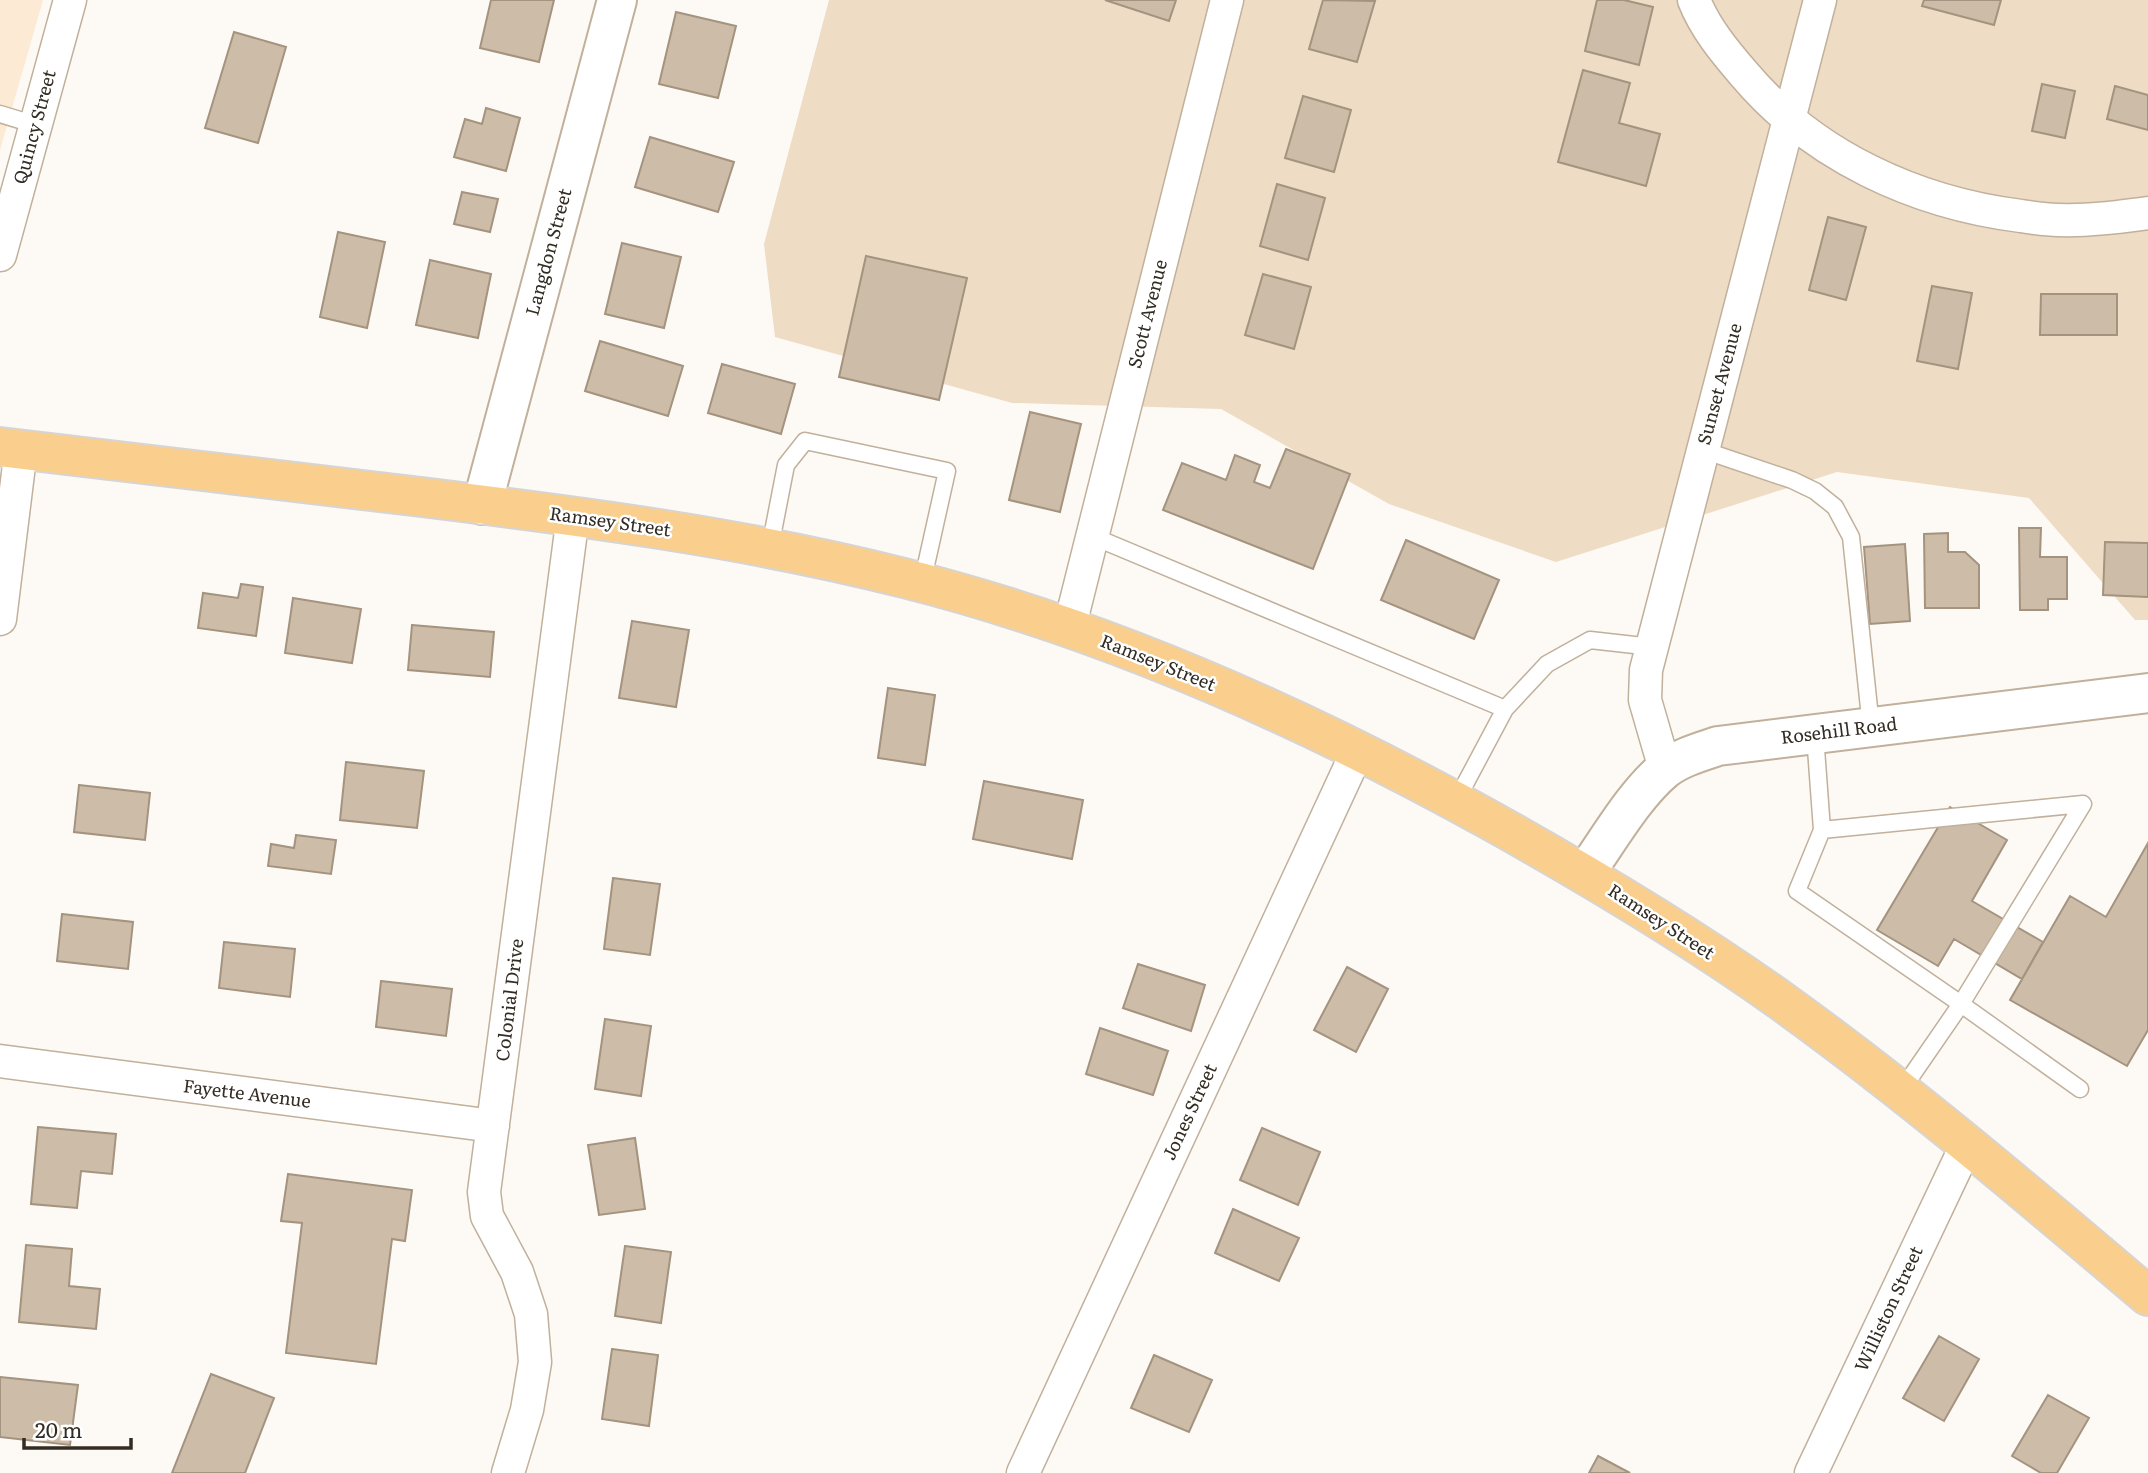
<svg xmlns="http://www.w3.org/2000/svg" width="2148" height="1473" viewBox="0 0 2148 1473" font-family="Literata,serif">
	<rect width="100%" height="100%" fill="#fdfaf5"/>
	<!-- built -->
	<path fill="#fcead4" d="M 0,0 L 43,0 L 0,150 Z"/>
	<!-- green -->
	<path fill="#eedcc5" d="M 829,0 L 2148,0 L 2148,620 L 2135,620 L 2029,498 L 1837,472 L 1556,562 L 1389,504 L 1221,409 L 1012,403 L 775,337 L 764,244 Z"/>
	<!-- building -->
	<path fill="#cdbca7" stroke="#a3937f" stroke-width="2" d="M 491,0 L 554,0 L 539,62 L 480,48 Z
		M 1105,0 L 1176,0 L 1169,21 Z
		M 1323,0 L 1375,1 L 1357,62 L 1309,49 Z
		M 1597,0 L 1624,0 L 1653,7 L 1639,65 L 1585,51 Z
		M 1924,0 L 2001,0 L 1994,25 L 1922,6 Z
		M 676,12 L 736,26 L 718,98 L 659,84 Z
		M 234,32 L 286,47 L 258,143 L 205,128 Z
		M 1583,70 L 1630,83 L 1619,123 L 1660,134 L 1646,186 L 1558,162 Z
		M 2042,84 L 2075,91 L 2065,138 L 2032,131 Z
		M 2115,86 L 2148,95 L 2148,130 L 2107,119 Z
		M 1303,96 L 1351,110 L 1334,172 L 1285,158 Z
		M 486,108 L 520,118 L 506,171 L 454,157 L 465,119 L 482,124 Z
		M 650,137 L 734,162 L 718,212 L 635,187 Z
		M 1277,184 L 1325,198 L 1308,260 L 1260,246 Z
		M 462,192 L 498,199 L 490,232 L 454,224 Z
		M 1828,217 L 1866,227 L 1846,300 L 1809,290 Z
		M 338,232 L 385,242 L 367,328 L 320,317 Z
		M 622,243 L 681,257 L 664,328 L 605,314 Z
		M 866,256 L 967,278 L 939,400 L 839,377 Z
		M 430,260 L 491,274 L 478,338 L 416,325 Z
		M 1263,274 L 1311,287 L 1294,349 L 1245,335 Z
		M 1932,286 L 1972,293 L 1958,369 L 1917,361 Z
		M 2041,294 L 2117,294 L 2117,335 L 2040,335 Z
		M 600,341 L 683,366 L 668,416 L 585,391 Z
		M 722,364 L 795,384 L 781,434 L 708,413 Z
		M 1030,412 L 1081,424 L 1060,512 L 1009,500 Z
		M 1286,449 L 1350,474 L 1313,569 L 1163,510 L 1182,463 L 1226,480 L 1235,455 L 1260,465 L 1254,482 L 1270,488 Z
		M 2019,528 L 2041,528 L 2040,557 L 2067,557 L 2067,599 L 2048,599 L 2048,610 L 2020,610 Z
		M 1948,533 L 1948,552 L 1965,552 L 1979,565 L 1979,608 L 1925,608 L 1924,534 Z
		M 1406,540 L 1499,580 L 1474,639 L 1381,600 Z
		M 2105,542 L 2148,543 L 2148,597 L 2103,595 Z
		M 1905,544 L 1910,621 L 1870,624 L 1864,547 Z
		M 241,584 L 263,587 L 256,636 L 198,628 L 203,593 L 238,598 Z
		M 293,598 L 361,609 L 352,663 L 285,653 Z
		M 632,621 L 689,630 L 676,707 L 619,698 Z
		M 412,625 L 494,632 L 490,677 L 408,670 Z
		M 888,688 L 935,695 L 925,765 L 878,758 Z
		M 346,762 L 424,771 L 417,828 L 340,820 Z
		M 984,781 L 1083,800 L 1072,859 L 973,839 Z
		M 79,785 L 150,793 L 145,840 L 74,832 Z
		M 1950,807 L 2007,840 L 1972,901 L 2043,942 L 2022,979 L 1954,939 L 1938,966 L 1877,930 Z
		M 296,835 L 336,840 L 331,874 L 268,866 L 271,844 L 294,848 Z
		M 2148,843 L 2148,1030 L 2127,1066 L 2010,1000 L 2070,896 L 2106,917 Z
		M 613,878 L 660,884 L 650,955 L 604,949 Z
		M 62,914 L 133,922 L 128,969 L 57,961 Z
		M 224,942 L 295,949 L 290,997 L 219,988 Z
		M 1138,964 L 1205,985 L 1191,1031 L 1123,1008 Z
		M 1347,967 L 1388,989 L 1356,1052 L 1314,1030 Z
		M 381,981 L 452,989 L 446,1036 L 376,1027 Z
		M 605,1019 L 651,1026 L 641,1096 L 595,1089 Z
		M 1100,1028 L 1168,1051 L 1153,1095 L 1086,1074 Z
		M 38,1127 L 116,1134 L 112,1174 L 81,1171 L 77,1208 L 31,1204 Z
		M 1262,1128 L 1320,1152 L 1298,1205 L 1240,1180 Z
		M 635,1138 L 645,1209 L 599,1215 L 588,1145 Z
		M 288,1174 L 412,1190 L 405,1241 L 392,1239 L 376,1364 L 286,1353 L 302,1223 L 281,1221 Z
		M 1233,1209 L 1299,1238 L 1279,1281 L 1215,1253 Z
		M 26,1245 L 72,1249 L 69,1286 L 100,1289 L 96,1329 L 19,1322 Z
		M 625,1246 L 671,1252 L 661,1323 L 615,1316 Z
		M 1939,1336 L 1979,1359 L 1944,1421 L 1903,1398 Z
		M 612,1349 L 658,1355 L 649,1426 L 602,1419 Z
		M 1154,1355 L 1212,1380 L 1189,1432 L 1131,1408 Z
		M 211,1374 L 274,1398 L 245,1473 L 172,1473 Z
		M 0,1377 L 78,1385 L 70,1445 L 0,1437 Z
		M 2048,1395 L 2089,1418 L 2057,1473 L 2041,1473 L 2012,1456 Z
		M 1598,1456 L 1630,1473 L 1589,1473 Z"/>
	<g fill="none" stroke-linecap="round" stroke-linejoin="round">
		<defs>
			<path id="lane" d="M 0,114 L 36,125
				M 1703,450 L 1792,480 L 1815,491 L 1835,507 L 1851,537 L 1871,727
				M 1092,536 L 1505,709 L 1547,664 L 1590,640 L 1652,647
				M 770,547 L 786,465 L 805,441 L 947,471 L 922,583
				M 1815,735 L 1822,830
				M 1456,801 L 1505,709
				M 1901,1091 L 1961,1004 L 2083,804 L 1822,830 L 1797,891 L 1961,1004 L 2080,1089"/>
			<path id="street" d="M 1694,0 C 1705,28 1725,52 1744,74 C 1813,156 1916,203 2021,216 C 2033,218 2046,220 2058,220 C 2088,221 2118,217 2148,213
				M 0,255 L 70,0
				M 0,619 L 21,449
				M 1069,629 L 1227,0
				M 1665,769 L 1645,700 L 1646,670 L 1820,0
				M 0,1061 L 493,1126
				M 508,1473 L 527,1410 L 535,1362 L 531,1314 L 517,1272 L 487,1216 L 484,1192 L 573,516
				M 1023,1473 L 1358,750
				M 1811,1473 L 1967,1144"/>
			<path id="secondary" d="M 482,505 L 617,0
				M 1585,873 C 1608,841 1634,795 1664,770 C 1679,758 1700,752 1718,746 L 2148,693"/>
			<path id="primary" d="M 0,447 C 138,463 275,480 413,496 C 578,516 743,537 904,578 C 1111,630 1310,720 1495,823 C 1595,879 1694,938 1787,1005 C 1913,1096 2030,1196 2148,1296"/>
		</defs>
		<!-- lane casing -->
		<use href="#lane" stroke="#c1b09b" stroke-width="19"/>
		<!-- street casing -->
		<use href="#street" stroke="#c1b09b" stroke-width="35"/>
		<!-- secondary casing -->
		<use href="#secondary" stroke="#c1b09b" stroke-width="42"/>
		<!-- primary casing -->
		<use href="#primary" stroke="#d6d5d3" stroke-width="42"/>
		<!-- lane -->
		<use href="#lane" stroke="#fff" stroke-width="16"/>
		<!-- street -->
		<use href="#street" stroke="#fff" stroke-width="32"/>
		<!-- secondary -->
		<use href="#secondary" stroke="#fff" stroke-width="38"/>
		<!-- primary -->
		<use href="#primary" stroke="#face8c" stroke-width="38"/>
	</g>
	<g text-anchor="middle" stroke-width="5" stroke-linejoin="round" paint-order="stroke">
		<!-- street labels -->
		<g font-size="18" fill="#322c23" stroke="#fff">
			<text transform="translate(35 127) rotate(-75)" y="6">Quincy Street</text>
			<text transform="translate(549 252) rotate(-75)" y="6">Langdon Street</text>
			<text transform="translate(1148 314) rotate(-76)" y="6">Scott Avenue</text>
			<text transform="translate(1720 384) rotate(-75)" y="6">Sunset Avenue</text>
			<text transform="translate(610 522) rotate(8)" y="6">Ramsey Street</text>
			<text transform="translate(1158 663) rotate(22)" y="6">Ramsey Street</text>
			<text transform="translate(1839 731) rotate(-7)" y="6">Rosehill Road</text>
			<text transform="translate(1661 922) rotate(33)" y="6">Ramsey Street</text>
			<text transform="translate(510 1000) rotate(-83)" y="6">Colonial Drive</text>
			<text transform="translate(247 1094) rotate(7)" y="6">Fayette Avenue</text>
			<text transform="translate(1190 1112) rotate(-65)" y="6">Jones Street</text>
			<text transform="translate(1889 1309) rotate(-65)" y="6">Williston Street</text>
		</g>
	</g>
	<!-- scale -->
	<path d="M24 1438v10h107v-10" fill="none" stroke="#322c23" stroke-width="3.5"/>
	<text x="35" y="1438" font-size="21" fill="#322c23" stroke="#ffffff" stroke-width="5" paint-order="stroke">20 m</text>
</svg>
